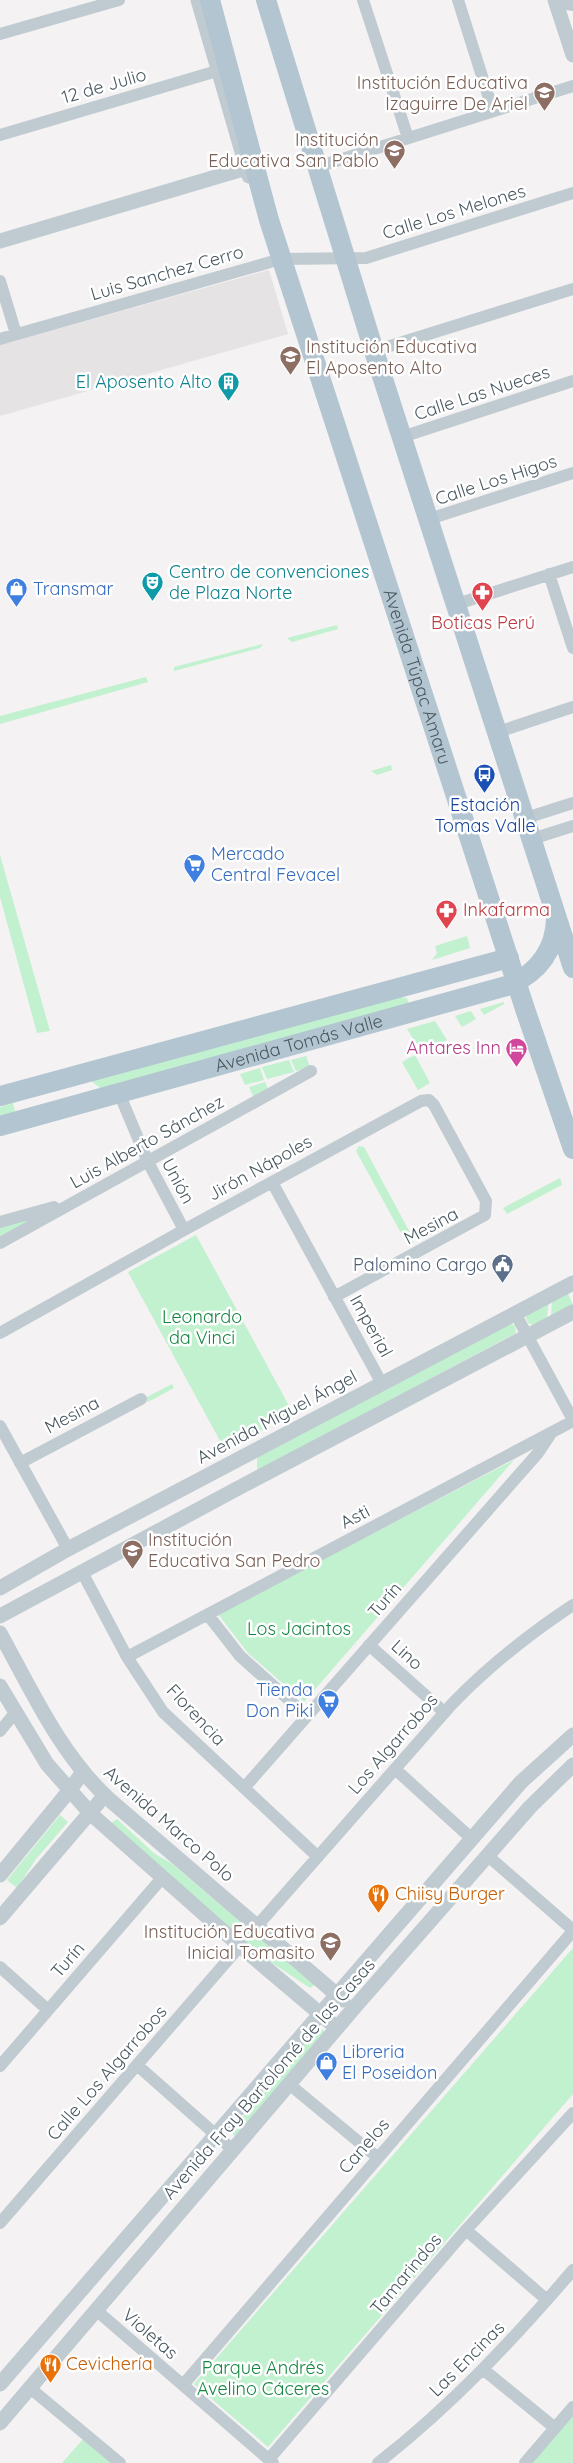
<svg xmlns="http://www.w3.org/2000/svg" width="573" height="2463" viewBox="0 0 573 2463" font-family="Quicksand,sans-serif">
	<rect width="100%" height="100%" fill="#f4f2f2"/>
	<!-- education -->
	<path fill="#e5e3e4" d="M 269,270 L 288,334 L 0,416 L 0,345 Z"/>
	<!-- green -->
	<path fill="#c1f1cf" d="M 337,625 L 338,629 L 292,642 L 287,638 Z
		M 263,644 L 260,648 L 174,671 L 174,667 Z
		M 146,677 L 148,682 L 0,724 L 0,716 Z
		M 391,765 L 392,770 L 377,775 L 371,771 Z
		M 0,856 L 0,855 L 50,1031 L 37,1033 L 0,897 Z
		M 467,936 L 470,948 L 432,960 L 437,953 L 435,946 Z
		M 400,997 L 407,998 L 409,1005 L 104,1091 L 91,1081 Z
		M 504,1002 L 504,1004 L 484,1015 L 480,1009 Z
		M 471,1011 L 476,1019 L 462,1027 L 455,1016 Z
		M 435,1021 L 447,1040 L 428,1051 L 420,1050 L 407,1029 Z
		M 415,1055 L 430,1083 L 418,1090 L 402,1062 Z
		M 306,1056 L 310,1067 L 296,1071 L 291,1060 Z
		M 289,1060 L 294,1072 L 267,1079 L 262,1067 Z
		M 260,1068 L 264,1080 L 245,1085 L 240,1074 Z
		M 265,1082 L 268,1089 L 254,1098 L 249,1087 Z
		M 13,1103 L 16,1116 L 0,1120 L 0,1107 Z
		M 359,1146 L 364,1147 L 414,1240 L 412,1244 L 407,1244 L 356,1151 Z
		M 560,1178 L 562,1185 L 507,1214 L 503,1208 Z
		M 47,1212 L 0,1239 L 0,1226 Z
		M 196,1235 L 293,1413 L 225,1450 L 128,1272 Z
		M 567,1291 L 573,1305 L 551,1316 L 552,1298 Z
		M 549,1300 L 547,1318 L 533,1325 L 528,1323 L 525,1315 Z
		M 509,1322 L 515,1326 L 516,1333 L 257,1471 L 257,1454 Z
		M 172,1384 L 174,1388 L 148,1402 L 145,1398 Z
		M 514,1460 L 304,1702 L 248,1653 L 218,1614 Z
		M 60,1815 L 68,1822 L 36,1859 L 17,1888 L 7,1880 Z
		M 117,1819 L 155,1854 L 171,1863 L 315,1985 L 310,1988 L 251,1949 L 111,1823 Z
		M 573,1948 L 573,2094 L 268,2447 L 194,2384 Z
		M 319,2026 L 325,2032 L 235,2136 L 230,2132 Z
		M 573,2413 L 573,2463 L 530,2463 Z
		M 84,2438 L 112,2463 L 62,2463 Z"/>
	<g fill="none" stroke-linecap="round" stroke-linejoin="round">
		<!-- minor -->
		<path stroke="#c0cbd1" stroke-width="12" d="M 363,0 L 408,138
			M 458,0 L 493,111
			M 556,2 L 573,5
			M 0,34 L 119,0
			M 0,135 L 217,71
			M 317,167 L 573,86
			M 0,281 L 16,334
			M 0,339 L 281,259 L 366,258 L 573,193
			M 374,351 L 573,289
			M 402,437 L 573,381
			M 429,519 L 573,473
			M 549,574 L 573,648
			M 457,604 L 573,567
			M 498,732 L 573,707
			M 526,818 L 573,803
			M 532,839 L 573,826
			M 119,1093 L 148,1162 L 184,1230
			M 272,1182 L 381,1382
			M 0,1222 L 54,1207
			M 0,1243 L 311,1071
			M 515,1313 L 573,1420
			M 0,1333 L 184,1230 L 421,1101 L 429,1100 L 434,1105 L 486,1201 L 485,1215 L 334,1297
			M 0,1426 L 68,1549
			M 20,1463 L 141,1399
			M 82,1572 L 127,1657 L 163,1712 L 318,1857
			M 208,1615 L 240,1656 L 307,1716
			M 369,1645 L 444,1712
			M 127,1657 L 573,1421
			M 0,1731 L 15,1713
			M 395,1769 L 472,1839
			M 244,1788 L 538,1453 L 550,1435
			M 488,1856 L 573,1930
			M 257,1926 L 452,1704 C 489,1666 529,1634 573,1605
			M 0,1967 L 48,2010
			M 137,2065 L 233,2150
			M 0,2066 L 162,1878
			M 289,2084 L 377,2157
			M 0,2223 L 240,1946
			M 466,2230 L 547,2300
			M 96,2310 L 273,2463
			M 484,2370 L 555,2428
			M 183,2385 L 573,1931
			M 30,2388 L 120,2463
			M 269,2459 L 466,2230 L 573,2113
			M 378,2463 C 451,2406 513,2340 573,2270
			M 525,2463 L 573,2407"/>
		<!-- tertiary -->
		<path stroke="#c0cbd1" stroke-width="15" d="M 198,0 L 249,176
			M 555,0 L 573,55
			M 0,241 L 253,166
			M 0,1588 L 68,1549 L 573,1283
			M 0,1616 L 244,1485 L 573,1312
			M 0,1633 C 32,1691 61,1756 111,1801 L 343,2000
			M 0,1686 L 47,1764 L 91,1814 L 240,1946 L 337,2028
			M 0,1875 L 69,1791 L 83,1772
			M 0,1918 L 105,1795
			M 0,2384 L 521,1782 L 573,1735
			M 0,2423 L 354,2008 L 530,1807 L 573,1765"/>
		<!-- primary -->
		<g stroke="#b2c5d0" stroke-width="20">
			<path id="s1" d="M 210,0 L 269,220 L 525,1009 L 573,1149"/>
			<path d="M 266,0 L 374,351 L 573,968"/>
			<path d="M 0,1096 L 509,958"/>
			<path id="s2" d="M 0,1126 L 510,985 C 538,972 555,951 556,919"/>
		</g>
	</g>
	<!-- icons -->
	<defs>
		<symbol id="school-pin" viewBox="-11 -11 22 30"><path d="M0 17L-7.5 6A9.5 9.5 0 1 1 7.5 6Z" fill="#8d6e63" stroke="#fff"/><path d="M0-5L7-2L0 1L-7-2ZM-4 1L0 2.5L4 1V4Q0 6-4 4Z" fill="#fff"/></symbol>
		<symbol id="building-pin" viewBox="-11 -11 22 30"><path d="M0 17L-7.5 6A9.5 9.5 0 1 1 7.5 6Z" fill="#0f9aa8" stroke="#fff"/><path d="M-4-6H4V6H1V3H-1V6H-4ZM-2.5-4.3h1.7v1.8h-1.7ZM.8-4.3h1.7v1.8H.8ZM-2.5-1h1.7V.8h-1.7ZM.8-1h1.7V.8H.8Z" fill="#fff"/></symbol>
		<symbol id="theatre-pin" viewBox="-11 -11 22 30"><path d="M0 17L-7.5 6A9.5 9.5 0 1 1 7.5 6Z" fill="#0f9aa8" stroke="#fff"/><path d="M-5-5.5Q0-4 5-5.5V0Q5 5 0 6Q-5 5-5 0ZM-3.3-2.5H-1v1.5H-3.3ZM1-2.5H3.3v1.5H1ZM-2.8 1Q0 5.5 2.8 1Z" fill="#fff"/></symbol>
		<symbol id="shop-pin" viewBox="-11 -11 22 30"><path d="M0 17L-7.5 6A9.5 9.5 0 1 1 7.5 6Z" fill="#3f7fe0" stroke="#fff"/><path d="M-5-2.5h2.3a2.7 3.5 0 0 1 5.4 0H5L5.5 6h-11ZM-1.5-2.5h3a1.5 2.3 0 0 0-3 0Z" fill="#fff"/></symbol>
		<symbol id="pharmacy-pin" viewBox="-11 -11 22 30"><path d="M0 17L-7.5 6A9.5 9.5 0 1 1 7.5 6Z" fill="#e0444e" stroke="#fff"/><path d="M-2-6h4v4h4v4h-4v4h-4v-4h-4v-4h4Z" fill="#fff"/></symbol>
		<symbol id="bus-pin" viewBox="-11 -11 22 30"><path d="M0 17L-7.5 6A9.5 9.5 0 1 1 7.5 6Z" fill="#1a4fb4" stroke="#fff"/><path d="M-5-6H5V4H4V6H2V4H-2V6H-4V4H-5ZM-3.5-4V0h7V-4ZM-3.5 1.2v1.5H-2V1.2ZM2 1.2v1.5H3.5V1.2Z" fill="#fff"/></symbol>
		<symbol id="supermarket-pin" viewBox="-11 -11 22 30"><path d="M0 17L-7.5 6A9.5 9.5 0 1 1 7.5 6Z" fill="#3f7fe0" stroke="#fff"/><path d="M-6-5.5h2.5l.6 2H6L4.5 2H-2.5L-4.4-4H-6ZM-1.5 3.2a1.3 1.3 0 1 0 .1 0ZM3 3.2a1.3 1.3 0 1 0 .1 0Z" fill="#fff"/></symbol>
		<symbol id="hotel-pin" viewBox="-11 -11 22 30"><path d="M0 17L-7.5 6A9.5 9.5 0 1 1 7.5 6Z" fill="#d1479c" stroke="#fff"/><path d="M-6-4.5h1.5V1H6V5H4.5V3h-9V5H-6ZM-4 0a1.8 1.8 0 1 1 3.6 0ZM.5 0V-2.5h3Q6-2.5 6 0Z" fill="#fff"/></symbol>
		<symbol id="civic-pin" viewBox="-11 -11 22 30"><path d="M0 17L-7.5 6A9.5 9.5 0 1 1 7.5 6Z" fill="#5c6f8a" stroke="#fff"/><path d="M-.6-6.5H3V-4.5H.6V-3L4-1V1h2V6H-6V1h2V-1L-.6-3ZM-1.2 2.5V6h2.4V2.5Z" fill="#fff"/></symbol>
		<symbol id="restaurant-pin" viewBox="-11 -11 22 30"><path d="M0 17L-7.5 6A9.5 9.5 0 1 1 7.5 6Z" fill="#e8710a" stroke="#fff"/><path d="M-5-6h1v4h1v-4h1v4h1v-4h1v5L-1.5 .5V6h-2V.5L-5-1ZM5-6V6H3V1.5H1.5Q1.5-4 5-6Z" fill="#fff"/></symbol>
	</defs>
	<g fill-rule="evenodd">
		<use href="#school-pin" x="532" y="80" width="25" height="34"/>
		<use href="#school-pin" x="382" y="138" width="25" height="34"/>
		<use href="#school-pin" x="278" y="344" width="25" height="34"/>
		<use href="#building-pin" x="216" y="370" width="25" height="34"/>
		<use href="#theatre-pin" x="140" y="570" width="25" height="34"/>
		<use href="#shop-pin" x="4" y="576" width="25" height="34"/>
		<use href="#pharmacy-pin" x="470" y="580" width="25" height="34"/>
		<use href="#bus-pin" x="472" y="762" width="25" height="34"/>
		<use href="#supermarket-pin" x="182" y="852" width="25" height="34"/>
		<use href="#pharmacy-pin" x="434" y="898" width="25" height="34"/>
		<use href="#hotel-pin" x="504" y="1036" width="25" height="34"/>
		<use href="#civic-pin" x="490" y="1252" width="25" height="34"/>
		<use href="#school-pin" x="120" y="1538" width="25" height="34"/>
		<use href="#supermarket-pin" x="316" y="1688" width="25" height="34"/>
		<use href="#restaurant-pin" x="366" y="1882" width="25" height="34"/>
		<use href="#school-pin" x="318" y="1930" width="25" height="34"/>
		<use href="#shop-pin" x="314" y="2050" width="25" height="34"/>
		<use href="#restaurant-pin" x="38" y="2352" width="25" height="34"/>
	</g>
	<g text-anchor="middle" stroke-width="5" stroke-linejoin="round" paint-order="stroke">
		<!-- education labels -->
		<g font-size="18" fill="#785e54" stroke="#fff" text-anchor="end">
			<text x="528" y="89">Institución Educativa<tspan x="528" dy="21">Izaguirre De Ariel</tspan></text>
			<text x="379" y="146">Institución<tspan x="379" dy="21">Educativa San Pablo</tspan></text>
			<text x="306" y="353" text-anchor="start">Institución Educativa<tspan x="306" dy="21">El Aposento Alto</tspan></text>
			<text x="148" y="1546" text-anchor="start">Institución<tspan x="148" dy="21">Educativa San Pedro</tspan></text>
			<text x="315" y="1938">Institución Educativa<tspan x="315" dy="21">Inicial Tomasito</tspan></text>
		</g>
		<!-- street labels -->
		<g font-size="18" fill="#495860" stroke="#fff">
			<text transform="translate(104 86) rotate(-16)" y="6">12 de Julio</text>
			<text transform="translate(454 212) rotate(-17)" y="6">Calle Los Melones</text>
			<text transform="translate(167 273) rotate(-16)" y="6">Luis Sanchez Cerro</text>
			<text transform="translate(482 393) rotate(-18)" y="6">Calle Las Nueces</text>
			<text transform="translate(496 480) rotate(-18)" y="6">Calle Los Higos</text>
			<text dy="6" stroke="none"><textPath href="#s1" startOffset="708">Avenida Túpac Amaru</textPath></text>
			<text dy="6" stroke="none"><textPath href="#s2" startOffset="310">Avenida Tomás Valle</textPath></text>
			<text transform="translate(147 1142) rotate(-29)" y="6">Luis Alberto Sánchez</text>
			<text transform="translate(260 1168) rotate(-29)" y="6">Jirón Nápoles</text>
			<text transform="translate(178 1181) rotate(62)" y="6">Unión</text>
			<text transform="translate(431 1226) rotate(-28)" y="6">Mesina</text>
			<text transform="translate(371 1326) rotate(61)" y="6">Imperial</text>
			<text transform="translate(72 1415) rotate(-28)" y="6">Mesina</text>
			<text transform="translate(277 1417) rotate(-28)" y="6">Avenida Miguel Ángel</text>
			<text transform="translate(355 1517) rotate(-28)" y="6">Asti</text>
			<text transform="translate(385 1600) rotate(-49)" y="6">Turín</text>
			<text transform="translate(407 1655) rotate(42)" y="6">Lino</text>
			<text transform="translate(196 1715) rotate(47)" y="6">Florencia</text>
			<text transform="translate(393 1744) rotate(-49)" y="6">Los Algarrobos</text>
			<text transform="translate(169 1824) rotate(41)" y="6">Avenida Marco Polo</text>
			<text transform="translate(68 1960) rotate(-49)" y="6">Turín</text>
			<text transform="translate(107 2073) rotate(-49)" y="6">Calle Los Algarrobos</text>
			<text transform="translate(269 2079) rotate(-49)" y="6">Avenida Fray Bartolomé de las Casas</text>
			<text transform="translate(364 2146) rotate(-49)" y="6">Canelos</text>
			<text transform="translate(406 2274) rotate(-50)" y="6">Tamarindos</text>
			<text transform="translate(150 2334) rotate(41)" y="6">Violetas</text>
			<text transform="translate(467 2359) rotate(-45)" y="6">Las Encinas</text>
		</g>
		<!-- culture labels -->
		<g font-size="18" fill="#0d838f" stroke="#fff" text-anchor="end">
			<text x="212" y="388">El Aposento Alto</text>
			<text x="169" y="578" text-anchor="start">Centro de convenciones<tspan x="169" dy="21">de Plaza Norte</tspan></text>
		</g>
		<!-- shop labels -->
		<g font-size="18" fill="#366cbe" stroke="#fff" text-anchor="start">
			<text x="33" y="595">Transmar</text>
			<text x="211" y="860">Mercado<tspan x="211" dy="21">Central Fevacel</tspan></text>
			<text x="313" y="1696" text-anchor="end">Tienda<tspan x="313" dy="21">Don Piki</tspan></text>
			<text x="342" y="2058">Libreria<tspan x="342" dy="21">El Poseidon</tspan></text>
		</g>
		<!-- health labels -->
		<g font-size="18" fill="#be3a42" stroke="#fff">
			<text x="483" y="629">Boticas Perú</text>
			<text x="463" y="916" text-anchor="start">Inkafarma</text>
		</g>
		<!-- transit labels -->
		<g font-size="18" fill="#164399" stroke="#fff">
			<text x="485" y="811">Estación<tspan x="485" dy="21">Tomas Valle</tspan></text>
		</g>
		<!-- hotel labels -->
		<g font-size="18" fill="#b23c85" stroke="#fff" text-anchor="end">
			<text x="501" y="1054">Antares Inn</text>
		</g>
		<!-- service labels -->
		<g font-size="18" fill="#4e5e75" stroke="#fff" text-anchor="end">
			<text x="487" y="1271">Palomino Cargo</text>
		</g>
		<!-- park labels -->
		<g font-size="18" fill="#168542" stroke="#fff">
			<text x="202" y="1323">Leonardo<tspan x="202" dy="21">da Vinci</tspan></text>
			<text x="299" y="1635">Los Jacintos</text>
			<text x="263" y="2374">Parque Andrés<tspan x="263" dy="21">Avelino Cáceres</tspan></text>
		</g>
		<!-- food labels -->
		<g font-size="18" fill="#c56008" stroke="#fff" text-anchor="start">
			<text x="395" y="1900">Chiisy Burger</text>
			<text x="66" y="2370">Cevichería</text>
		</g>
	</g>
</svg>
